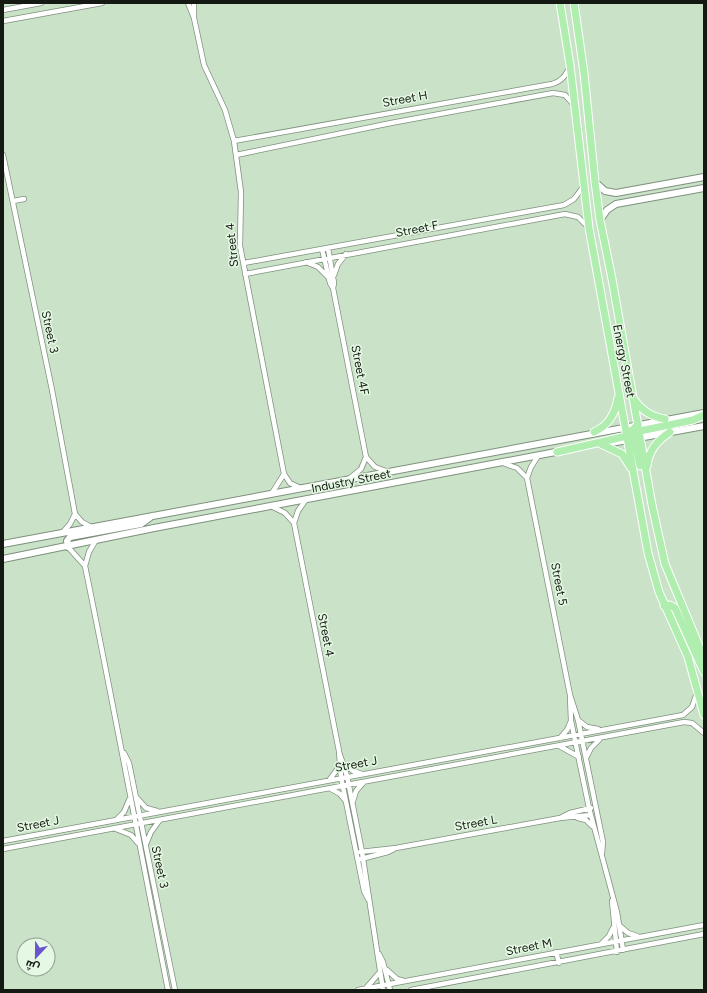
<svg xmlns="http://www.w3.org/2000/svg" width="707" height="993" viewBox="0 0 707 993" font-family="Figtree,Cairo,sans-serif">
	<rect width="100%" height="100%" fill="#d8ead6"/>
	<!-- built -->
	<path fill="#c9e2c8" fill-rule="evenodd" d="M 3,3 L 704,3 L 704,990 L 3,990 ZM 24,945 L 48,945 L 48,969 L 24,969 Z"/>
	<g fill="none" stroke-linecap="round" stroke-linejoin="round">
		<defs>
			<path id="minor" d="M 188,3 L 194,18 L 204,65 L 225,110 L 234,141 L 241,192 L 240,246 L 284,474 L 290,483 L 300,488
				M 194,3 L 194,17
				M 3,10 L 41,3
				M 3,21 L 102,3
				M 234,141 L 552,84 C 562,81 565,76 570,67
				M 3,155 L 52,390 L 75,514 L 82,522 L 91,527
				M 236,155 L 391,123 L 553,93 L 565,95 L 574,105
				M 13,201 L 24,199
				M 328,248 L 334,283 L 333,288
				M 322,249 L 330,283 L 333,288 L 366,457 L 361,469 L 350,478
				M 306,262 L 318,267 L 328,277
				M 244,263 L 564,205 L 574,199 L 583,187
				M 245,274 L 565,214 L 578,217 L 589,228
				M 334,275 L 338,264 L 346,254
				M 366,457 L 375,467 L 386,471
				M 503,463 L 517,468 L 527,478 L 570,695 L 578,720 L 603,842 L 602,853
				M 527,478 L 531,467 L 538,456
				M 272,493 L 284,474
				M 305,501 L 298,511 L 294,523 L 339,751 L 341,777 L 364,891 L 368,899
				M 273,507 L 285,513 L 294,523
				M 63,532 L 70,524 L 75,514
				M 96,540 L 89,552 L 85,566 C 114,707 140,849 168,990
				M 68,547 L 85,566
				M 570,696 L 571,721 L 589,808 L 617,912 L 623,950
				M 578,720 L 587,727 L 598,729
				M 560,738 L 567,730 L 571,721
				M 561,747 L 579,757
				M 339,752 L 347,776 L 362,852 L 383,990
				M 124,753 L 129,763 L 175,990
				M 586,758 L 591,748 L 599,740
				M 344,764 L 353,771 L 362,774
				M 330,779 L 339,767
				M 331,789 L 340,794 L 345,800
				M 137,798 L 146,808 L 157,811
				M 353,801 L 356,791 L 363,783
				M 562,817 L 570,813 L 591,808
				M 578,818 L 586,820 L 592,826
				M 117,819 L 124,812 L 129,800
				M 116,829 L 131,835 L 138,843
				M 3,841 L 683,715 L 692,707 L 697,693
				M 146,844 L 151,832 L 159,821
				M 3,849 L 684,722 L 692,723 L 704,733
				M 360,852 L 396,848 L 560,818 L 591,815
				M 361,859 L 388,852 L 394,849
				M 612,901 L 617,952
				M 620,926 L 628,933 L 637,936
				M 602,943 L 609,936 L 613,928
				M 556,952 L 559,963
				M 379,954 L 383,962 L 390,990
				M 387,970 L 397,979 L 404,981
				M 367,987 L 380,972
				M 358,990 L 704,925
				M 411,990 L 704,934"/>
			<path id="tertiary" d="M 595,182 L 605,191 L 616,193 L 704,177
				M 600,220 L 607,210 L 616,204 L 704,188
				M 611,443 L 704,426
				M 3,544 L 704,413
				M 68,547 L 67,541 L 70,537 L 141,524 L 152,516
				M 3,559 L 154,528 L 561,451"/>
			<path id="primary" d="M 560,3 L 570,65 L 589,228 L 648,553 L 659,592 L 688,657 L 704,715
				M 574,3 L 584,73 L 595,182 L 600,220 L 612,279 L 652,505 L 665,564 L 704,658
				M 633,398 C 641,410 651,417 665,419
				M 629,431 L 634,439 L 640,466
				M 594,432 C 609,425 615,414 618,398
				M 635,432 L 693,420 L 704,415
				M 601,444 L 622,454 L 631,468
				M 557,452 L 627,436 L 638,424
				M 647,466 C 649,450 657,441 670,432
				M 664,606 L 670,605 L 675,608 L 704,672"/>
		</defs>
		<!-- minor casing -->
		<use href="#minor" stroke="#7f907d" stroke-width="6"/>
		<!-- tertiary casing -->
		<use href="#tertiary" stroke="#7f907d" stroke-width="8"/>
		<!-- primary casing -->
		<use href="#primary" stroke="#fff" stroke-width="9"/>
		<!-- minor -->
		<use href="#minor" stroke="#fff" stroke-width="4.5"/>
		<!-- tertiary -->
		<use href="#tertiary" stroke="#fff" stroke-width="6"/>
		<!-- primary -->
		<use href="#primary" stroke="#b0eeaf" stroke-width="7"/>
	</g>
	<g text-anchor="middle" stroke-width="3" stroke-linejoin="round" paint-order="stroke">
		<!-- street labels -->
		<g font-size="12" fill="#141a13" stroke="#e5f8e3">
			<text transform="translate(405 99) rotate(-10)" y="4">Street H</text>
			<text transform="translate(417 229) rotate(-11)" y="4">Street F</text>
			<text transform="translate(232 245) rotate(-96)" y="4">Street 4</text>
			<text transform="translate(50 332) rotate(78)" y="4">Street 3</text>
			<text transform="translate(624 361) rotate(79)" y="4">Energy Street</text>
			<text transform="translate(360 370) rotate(79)" y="4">Street 4F</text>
			<text transform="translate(351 481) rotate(-11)" y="4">Industry Street</text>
			<text transform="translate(559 584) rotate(79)" y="4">Street 5</text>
			<text transform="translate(326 635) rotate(79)" y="4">Street 4</text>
			<text transform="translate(356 764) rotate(-10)" y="4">Street J</text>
			<text transform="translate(476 823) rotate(-10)" y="4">Street L</text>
			<text transform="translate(38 824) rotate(-11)" y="4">Street J</text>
			<text transform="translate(160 867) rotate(78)" y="4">Street 3</text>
			<text transform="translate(529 947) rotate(-11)" y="4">Street M</text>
		</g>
	</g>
	<!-- border -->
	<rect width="707" height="993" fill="none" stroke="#141a13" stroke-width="8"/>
	<!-- north arrow -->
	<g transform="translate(36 957) rotate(202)"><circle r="19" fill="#e5f8e3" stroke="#919f90"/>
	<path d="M0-3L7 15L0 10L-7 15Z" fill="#6956cf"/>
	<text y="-6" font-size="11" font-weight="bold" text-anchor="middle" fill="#141a13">ش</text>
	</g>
</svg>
